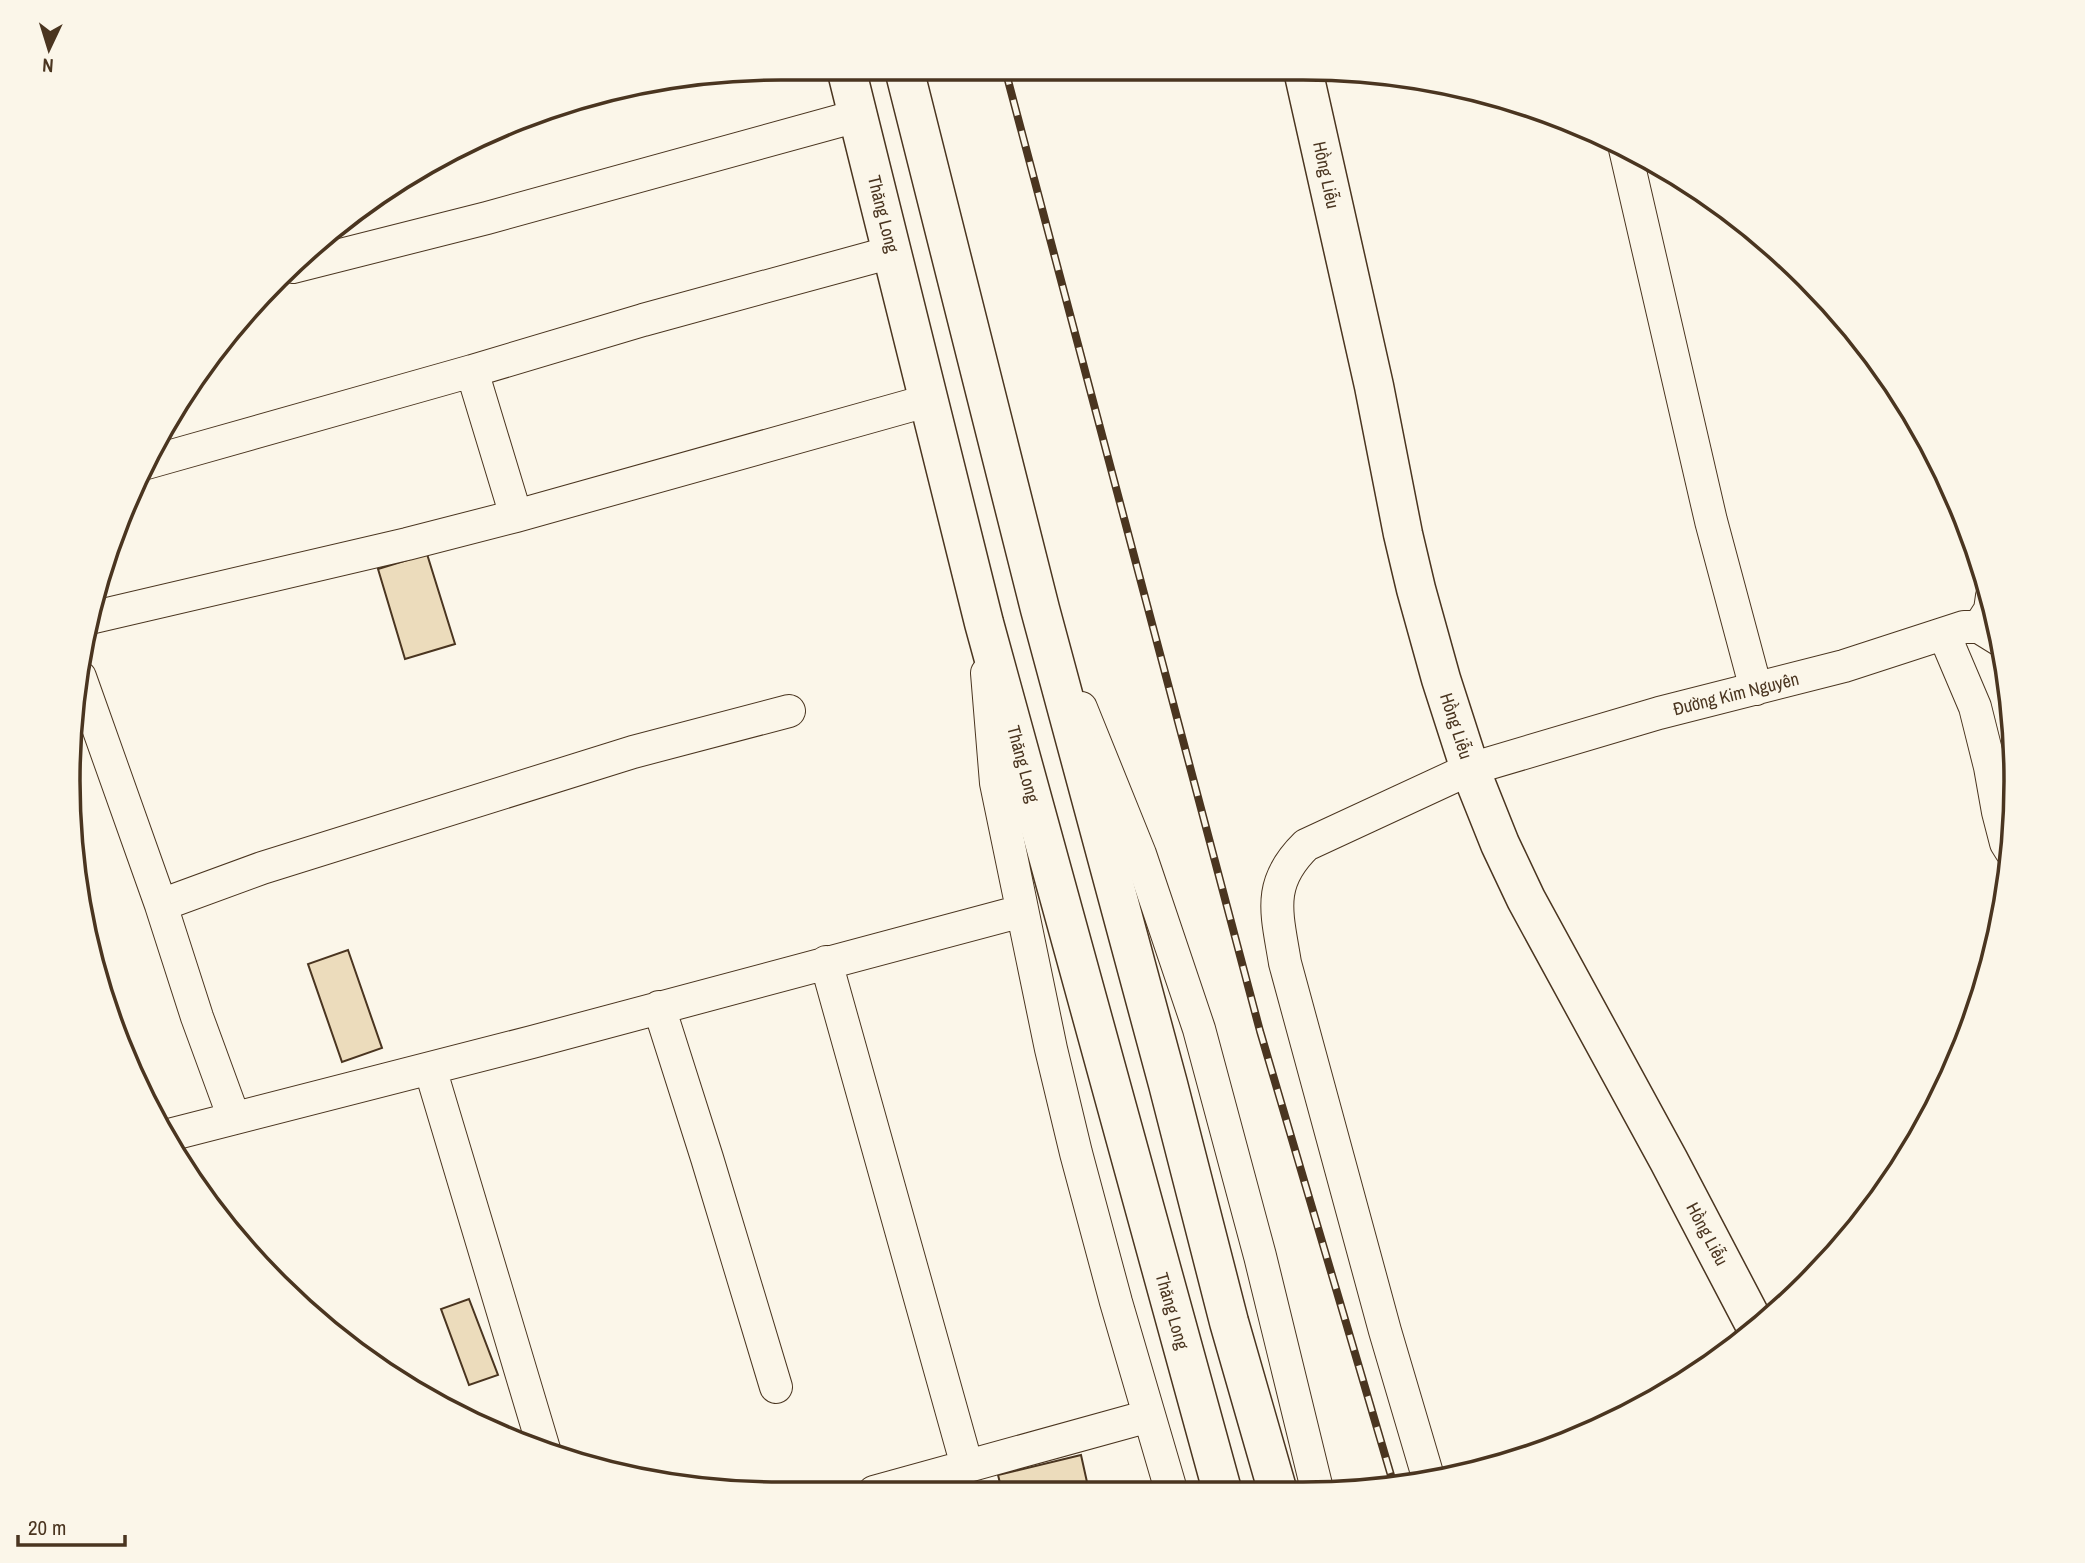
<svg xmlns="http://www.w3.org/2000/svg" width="2085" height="1563" viewBox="0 0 2085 1563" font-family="'Archivo Narrow',sans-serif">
	<rect width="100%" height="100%" fill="#fbf6e9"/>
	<!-- building -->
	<path fill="#ecdcbc" stroke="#4a3520" stroke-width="2" d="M 427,554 L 455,644 L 405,659 L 378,569 Z
		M 348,950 L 382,1048 L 342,1062 L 308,964 Z
		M 469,1299 L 498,1375 L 469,1385 L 441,1309 Z
		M 1081,1455 L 1089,1491 L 1002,1491 L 998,1475 Z"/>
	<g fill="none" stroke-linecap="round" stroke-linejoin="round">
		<defs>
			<path id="street" d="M 1625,149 L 1711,521 L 1756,689
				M 293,267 L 487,218 L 857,116
				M 472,371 L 643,320 L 892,252
				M 143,464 L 472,371 L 516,516
				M 90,618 L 407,544 L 516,516 L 930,400
				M 1979,627 L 1990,610 L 1992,596
				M 1944,634 L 1975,707 L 1990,767 L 1998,812 L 2006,843 L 2011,851
				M 987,673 L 996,783 L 1051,1049 L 1076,1153 L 1116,1302 L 1171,1490
				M 80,677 L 161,905 L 197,1017 L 234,1118
				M 1081,708 L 1140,854 L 1199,1029 L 1260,1256 L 1317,1489
				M 161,905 L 262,868 L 633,752 L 789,711
				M 826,962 L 967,1466
				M 659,1007 L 707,1158 L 776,1387
				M 430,1068 L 544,1449
				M 169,1135 L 532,1042 L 1022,911
				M 1429,1480 L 1385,1331 L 1285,963 C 1277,913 1266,884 1306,845 L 1470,769 L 1659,713 L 1844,666 L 1964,627 L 1979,627 L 2000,640
				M 874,1492 L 1149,1416"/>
			<path id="secondary" d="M 1303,70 L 1374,386 L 1403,534 L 1416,589 L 1441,679 L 1470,769 L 1500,844 L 1526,899 L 1669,1161 L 1757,1329"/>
			<path id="primary" d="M 846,68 L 984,623 L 1222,1490
				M 904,69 L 1040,609 L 1168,1084 L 1229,1322 L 1277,1489"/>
		</defs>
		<!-- street casing -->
		<use href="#street" stroke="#4a3520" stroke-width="34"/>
		<!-- secondary casing -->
		<use href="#secondary" stroke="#4a3520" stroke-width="41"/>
		<!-- primary casing -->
		<use href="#primary" stroke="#4a3520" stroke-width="41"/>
		<!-- street -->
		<use href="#street" stroke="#fbf6e9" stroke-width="32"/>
		<!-- secondary -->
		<use href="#secondary" stroke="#fbf6e9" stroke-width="38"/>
		<!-- primary -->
		<use href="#primary" stroke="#fbf6e9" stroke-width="38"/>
		<defs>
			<path id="rail" d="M 1005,69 L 1260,1031 L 1395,1489"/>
		</defs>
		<!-- rail casing -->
		<use href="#rail" stroke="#4a3520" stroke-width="8"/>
		<!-- rail -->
		<use href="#rail" stroke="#fbf6e9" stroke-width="5" stroke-dasharray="16" stroke-linecap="butt"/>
	</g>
	<g text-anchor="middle" stroke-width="5" stroke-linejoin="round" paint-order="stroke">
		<!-- street labels -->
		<g font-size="18" fill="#4a3520" stroke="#fbf6e9">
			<text transform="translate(1326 175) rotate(78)" y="6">Hồng Liễu</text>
			<text transform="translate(883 214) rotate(76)" y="6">Thăng Long</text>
			<text transform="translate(1736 694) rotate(-14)" y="6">Đường Kim Nguyên</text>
			<text transform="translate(1456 726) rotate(72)" y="6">Hồng Liễu</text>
			<text transform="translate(1023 764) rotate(75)" y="6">Thăng Long</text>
			<text transform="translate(1707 1234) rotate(62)" y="6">Hồng Liễu</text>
			<text transform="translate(1172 1311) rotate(74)" y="6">Thăng Long</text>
		</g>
	</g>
	<!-- crop -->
	<path d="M0 0H2085V1563H0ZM781 80H1303A701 701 0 0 1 2004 781V781A701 701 0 0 1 1303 1482H781A701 701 0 0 1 80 781V781A701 701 0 0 1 781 80Z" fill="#fbf6e9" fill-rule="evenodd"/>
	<path fill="none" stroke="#4a3520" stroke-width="3.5" d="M781 80H1303A701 701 0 0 1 2004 781V781A701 701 0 0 1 1303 1482H781A701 701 0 0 1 80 781V781A701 701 0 0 1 781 80Z"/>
	<!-- north arrow -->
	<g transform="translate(49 49) rotate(184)" stroke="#fbf6e9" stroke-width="5" paint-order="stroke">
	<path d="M0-5L12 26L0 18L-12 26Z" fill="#4a3520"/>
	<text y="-10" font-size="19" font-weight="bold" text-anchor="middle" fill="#4a3520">N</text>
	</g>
	<!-- scale -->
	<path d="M18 1535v10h107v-10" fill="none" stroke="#4a3520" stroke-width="3.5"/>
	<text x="28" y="1535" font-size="21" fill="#4a3520" stroke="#fbf6e9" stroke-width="5" paint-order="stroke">20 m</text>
</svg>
